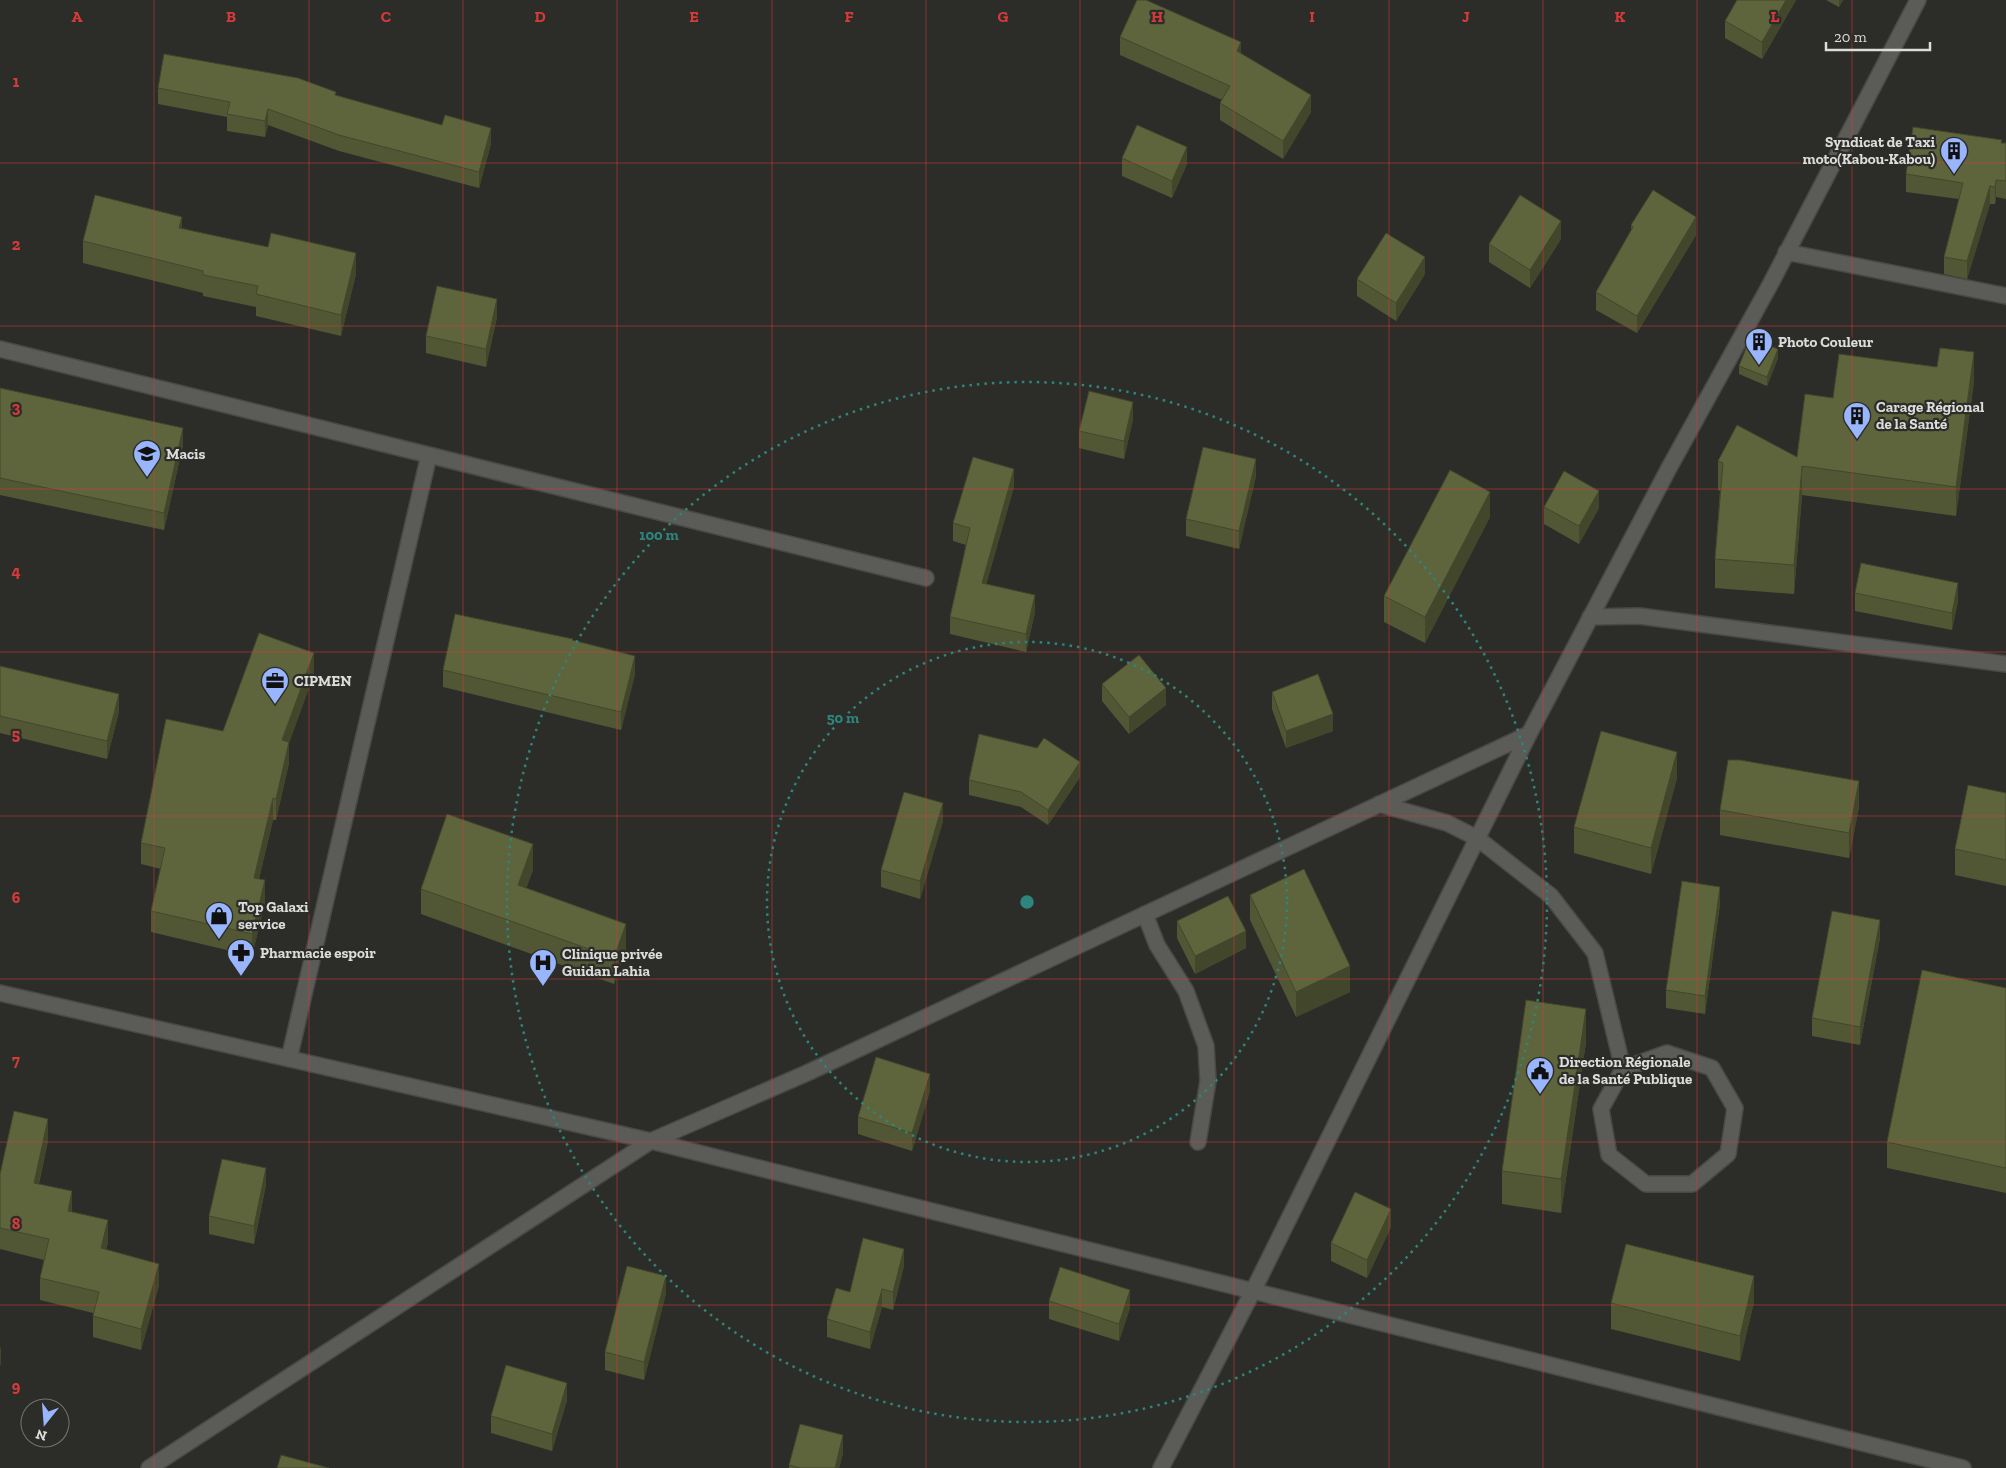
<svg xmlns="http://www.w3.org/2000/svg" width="2006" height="1468" viewBox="0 0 2006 1468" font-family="'Zilla Slab',serif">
	<rect width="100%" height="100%" fill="#2c2d29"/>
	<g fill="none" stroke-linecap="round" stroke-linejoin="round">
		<defs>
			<path id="minor" d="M 1786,252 L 2006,296
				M 0,349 L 926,578
				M 1590,617 L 1639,616 L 2006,664
				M 1379,804 L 1447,823 L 1477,838 L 1551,896 L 1595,953 L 1623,1069 L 1601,1109 L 1609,1155 L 1646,1184 L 1692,1184 L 1728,1154 L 1735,1108 L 1712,1068 L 1667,1053 L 1623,1069
				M 1145,914 L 1157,945 L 1186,991 L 1206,1046 L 1208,1081 L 1198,1142
				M 0,993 L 651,1141 L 1963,1468
				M 289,1059 L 429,455
				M 149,1468 L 651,1141 L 807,1073 L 1529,734 L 1669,468 L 1771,283 L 1918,0
				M 1161,1468 L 1253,1291 L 1529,734"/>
		</defs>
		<!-- minor casing -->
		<use href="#minor" stroke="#484946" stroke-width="18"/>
		<!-- minor -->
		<use href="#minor" stroke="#5b5c57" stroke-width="15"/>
	</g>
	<!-- wall -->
	<path fill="#515734" d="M 1737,0 L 1796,0 L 1762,59 L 1725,38 L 1725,21 Z
		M 1826,0 L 1843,0 L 1839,7 Z
		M 1120,37 L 1241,53 L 1311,112 L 1283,159 L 1220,120 L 1220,103 L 1222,100 L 1120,55 Z
		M 158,88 L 336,95 L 491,144 L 479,188 L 339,151 L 268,125 L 265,137 L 227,131 L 227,117 L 158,104 Z
		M 2002,143 L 2006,143 L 2006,199 L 1996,197 L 1995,204 L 1990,204 L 1967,279 L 1944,274 L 1944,257 L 1959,199 L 1906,192 L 1906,174 Z
		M 1122,158 L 1187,164 L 1172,198 L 1122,176 Z
		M 1631,225 L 1696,235 L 1637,333 L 1596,310 L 1596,292 L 1631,230 Z
		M 182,228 L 356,274 L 341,336 L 256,316 L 256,307 L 203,296 L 203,293 L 83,263 L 83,241 Z
		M 1561,239 L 1530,288 L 1489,262 L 1489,244 Z
		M 1425,274 L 1396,321 L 1357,296 L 1357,279 Z
		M 497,317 L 486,367 L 426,353 L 426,336 Z
		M 1778,358 L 1767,386 L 1739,374 L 1739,366 Z
		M 1974,381 L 1956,516 L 1802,495 L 1794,594 L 1715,588 L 1715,559 L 1720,491 L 1718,490 L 1718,461 L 1797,457 L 1833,398 Z
		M 0,388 L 183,445 L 164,530 L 0,495 Z
		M 1133,419 L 1124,459 L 1079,448 L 1079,431 Z
		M 1256,476 L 1239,549 L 1186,536 L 1186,519 Z
		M 1014,487 L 986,584 L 1035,612 L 1026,652 L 950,634 L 950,617 L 966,545 L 953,541 L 953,523 Z
		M 1544,507 L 1599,508 L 1579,544 L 1544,524 Z
		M 1490,517 L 1425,643 L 1384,622 L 1384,596 Z
		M 1855,593 L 1958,601 L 1952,630 L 1855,611 Z
		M 0,666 L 119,712 L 107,759 L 0,733 Z
		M 443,670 L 635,674 L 621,730 L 443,687 Z
		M 314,674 L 289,743 L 289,763 L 276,820 L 273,820 L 259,879 L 265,902 L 252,956 L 151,932 L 151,911 L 161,869 L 141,864 L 141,843 L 223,731 Z
		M 1102,684 L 1166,705 L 1129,734 L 1102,701 Z
		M 1272,692 L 1333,731 L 1286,748 L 1272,709 Z
		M 1080,777 L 1048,825 L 1021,807 L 969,795 L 969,780 Z
		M 1677,778 L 1651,874 L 1574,853 L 1574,827 Z
		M 2006,793 L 2006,886 L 1955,875 L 1955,849 Z
		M 1859,807 L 1849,858 L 1720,835 L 1720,810 Z
		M 943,821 L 920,899 L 881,887 L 881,870 Z
		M 533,870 L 526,888 L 626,949 L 614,984 L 421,914 L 421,889 Z
		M 1250,895 L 1350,992 L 1296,1017 L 1250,920 Z
		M 1720,904 L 1705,1014 L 1666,1008 L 1666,990 Z
		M 1177,921 L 1246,948 L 1195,974 L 1177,938 Z
		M 1880,938 L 1860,1045 L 1812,1036 L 1812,1018 Z
		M 2006,988 L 2006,1193 L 1887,1168 L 1887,1142 Z
		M 1586,1042 L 1561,1213 L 1502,1204 L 1502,1171 Z
		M 930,1091 L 912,1151 L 858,1134 L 858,1117 Z
		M 48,1141 L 39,1184 L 108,1242 L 106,1250 L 159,1285 L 141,1350 L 93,1337 L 93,1313 L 40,1300 L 40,1278 L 44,1260 L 0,1249 L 0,1174 Z
		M 266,1185 L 254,1244 L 209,1234 L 209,1216 Z
		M 1391,1227 L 1367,1278 L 1331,1261 L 1331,1243 Z
		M 904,1266 L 893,1310 L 882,1307 L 870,1349 L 827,1337 L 827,1319 L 850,1292 Z
		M 666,1293 L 644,1380 L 605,1370 L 605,1352 Z
		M 1049,1301 L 1130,1308 L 1119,1341 L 1049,1319 Z
		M 1754,1302 L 1740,1361 L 1611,1329 L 1611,1303 Z
		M 567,1400 L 552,1451 L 491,1433 L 491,1416 Z
		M 843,1453 L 839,1468 L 789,1468 L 789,1465 Z"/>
	<!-- shaded-wall -->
	<path fill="#42472b" d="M 1786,0 L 1796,0 L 1762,59 L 1762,42 Z
		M 1839,0 L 1843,0 L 1839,7 Z
		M 1241,42 L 1241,59 L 1237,51 Z
		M 1311,95 L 1311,112 L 1283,159 L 1283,141 Z
		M 268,109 L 268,125 L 265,137 L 265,121 Z
		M 491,128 L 491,144 L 479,188 L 479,172 Z
		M 1187,147 L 1187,164 L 1172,198 L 1172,181 Z
		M 1996,180 L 1996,197 L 1995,204 L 1995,187 Z
		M 1990,186 L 1990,204 L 1967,279 L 1967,261 Z
		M 182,217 L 182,238 L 179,228 Z
		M 1696,217 L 1696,235 L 1637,333 L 1637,316 Z
		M 1561,221 L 1561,239 L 1530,288 L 1530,270 Z
		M 356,253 L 356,274 L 341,336 L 341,315 Z
		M 1425,257 L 1425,274 L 1396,321 L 1396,303 Z
		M 497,299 L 497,317 L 486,367 L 486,349 Z
		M 1778,349 L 1778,358 L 1767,386 L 1767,377 Z
		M 1974,352 L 1974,381 L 1956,516 L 1956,487 Z
		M 1133,402 L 1133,419 L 1124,459 L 1124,441 Z
		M 183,428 L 183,445 L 164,530 L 164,513 Z
		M 1256,459 L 1256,476 L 1239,549 L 1239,531 Z
		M 1802,466 L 1802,495 L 1794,594 L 1794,565 Z
		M 1014,469 L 1014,487 L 982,600 L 982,583 Z
		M 1599,491 L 1599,508 L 1579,544 L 1579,526 Z
		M 1490,492 L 1490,517 L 1425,643 L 1425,617 Z
		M 1958,583 L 1958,601 L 1952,630 L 1952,613 Z
		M 1035,595 L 1035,612 L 1026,652 L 1026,634 Z
		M 314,653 L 314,674 L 289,743 L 289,763 L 276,820 L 276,799 L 282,740 Z
		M 635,656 L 635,674 L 621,730 L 621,712 Z
		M 1166,688 L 1166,705 L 1129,734 L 1129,717 Z
		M 119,694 L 119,712 L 107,759 L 107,741 Z
		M 1333,714 L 1333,731 L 1286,748 L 1286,731 Z
		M 1677,752 L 1677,778 L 1651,874 L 1651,848 Z
		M 1080,762 L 1080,777 L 1048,825 L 1048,810 Z
		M 1859,781 L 1859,807 L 1849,858 L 1849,833 Z
		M 273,798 L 273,820 L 254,899 L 254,878 Z
		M 943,803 L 943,821 L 920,899 L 920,881 Z
		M 533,844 L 533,870 L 518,911 L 518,885 Z
		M 265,880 L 265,902 L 252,956 L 252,934 Z
		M 1720,887 L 1720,904 L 1705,1014 L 1705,996 Z
		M 1880,920 L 1880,938 L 1860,1045 L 1860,1027 Z
		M 626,924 L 626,949 L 614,984 L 614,958 Z
		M 1246,931 L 1246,948 L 1195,974 L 1195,956 Z
		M 1350,966 L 1350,992 L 1296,1017 L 1296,992 Z
		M 1586,1009 L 1586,1042 L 1561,1213 L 1561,1179 Z
		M 930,1074 L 930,1091 L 912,1151 L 912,1133 Z
		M 48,1119 L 48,1141 L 34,1204 L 34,1183 Z
		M 266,1168 L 266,1185 L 254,1244 L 254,1226 Z
		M 72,1191 L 72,1213 L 68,1211 Z
		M 1391,1209 L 1391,1227 L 1367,1278 L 1367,1260 Z
		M 108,1220 L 108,1242 L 101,1270 L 101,1248 Z
		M 904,1249 L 904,1266 L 893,1310 L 893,1292 Z
		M 159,1264 L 159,1285 L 141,1350 L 141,1329 Z
		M 666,1276 L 666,1293 L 644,1380 L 644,1362 Z
		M 1754,1276 L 1754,1302 L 1740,1361 L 1740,1336 Z
		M 882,1289 L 882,1307 L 870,1349 L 870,1332 Z
		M 1130,1290 L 1130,1308 L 1119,1341 L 1119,1324 Z
		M 1,1347 L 1,1364 L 0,1366 L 0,1349 Z
		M 567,1383 L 567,1400 L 552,1451 L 552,1434 Z
		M 843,1435 L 843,1453 L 839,1468 L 835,1468 Z"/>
	<!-- building -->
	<path fill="#5e653d" stroke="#42472b" d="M 1137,0 L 1146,0 L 1241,42 L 1237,51 L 1311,95 L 1283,141 L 1220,103 L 1230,86 L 1120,37 Z
		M 1737,0 L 1786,0 L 1762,42 L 1725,21 Z
		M 164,54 L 298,78 L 336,92 L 335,95 L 442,125 L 445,115 L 491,128 L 479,172 L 339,135 L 268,109 L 265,121 L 227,114 L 230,102 L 158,88 Z
		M 1137,125 L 1187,147 L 1172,181 L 1122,158 Z
		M 1913,127 L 2002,140 L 2001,143 L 2006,143 L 2006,181 L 1996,180 L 1995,187 L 1990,186 L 1967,261 L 1944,257 L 1963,183 L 1906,174 Z
		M 1653,190 L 1696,217 L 1637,316 L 1596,292 L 1633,227 L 1631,225 Z
		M 95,195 L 182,217 L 179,228 L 268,247 L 271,233 L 356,253 L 341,315 L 256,294 L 258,286 L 203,275 L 203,271 L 83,241 Z
		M 1520,195 L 1561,221 L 1530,270 L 1489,244 Z
		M 1386,233 L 1425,257 L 1396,303 L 1357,279 Z
		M 437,286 L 497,299 L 486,349 L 426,336 Z
		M 1750,338 L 1778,349 L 1767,377 L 1739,366 Z
		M 1940,348 L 1974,352 L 1956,487 L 1802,466 L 1794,565 L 1715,559 L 1723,463 L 1718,461 L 1737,425 L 1797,457 L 1805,394 L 1833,398 L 1839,354 L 1937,367 Z
		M 0,388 L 183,428 L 164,513 L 0,478 Z
		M 1089,391 L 1133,402 L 1124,441 L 1079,431 Z
		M 1203,447 L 1256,459 L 1239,531 L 1186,519 Z
		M 973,457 L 1014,469 L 982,583 L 1035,595 L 1026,634 L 950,617 L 970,528 L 953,523 Z
		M 1450,470 L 1490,492 L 1425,617 L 1384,596 Z
		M 1564,471 L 1599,491 L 1579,526 L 1544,507 Z
		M 1861,563 L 1958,583 L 1952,613 L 1855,593 Z
		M 455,614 L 573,639 L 572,640 L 635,656 L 621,712 L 443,670 Z
		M 259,633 L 314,653 L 282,740 L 289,742 L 276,799 L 273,798 L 254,878 L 265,880 L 252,934 L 151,911 L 165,848 L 141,843 L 166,719 L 223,731 Z
		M 1139,655 L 1166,688 L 1129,717 L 1102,684 Z
		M 0,666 L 119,694 L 107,741 L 0,716 Z
		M 1318,674 L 1333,714 L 1286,731 L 1272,692 Z
		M 1601,731 L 1677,752 L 1651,848 L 1574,827 Z
		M 979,734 L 1037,748 L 1044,738 L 1080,762 L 1048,810 L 1021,792 L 969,780 Z
		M 1728,760 L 1740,760 L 1859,781 L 1849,833 L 1720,810 Z
		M 1968,785 L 2006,793 L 2006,860 L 1955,849 Z
		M 904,792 L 943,803 L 920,881 L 881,870 Z
		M 447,814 L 533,844 L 518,885 L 626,924 L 614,958 L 421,889 Z
		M 1304,869 L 1350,966 L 1296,992 L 1250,895 Z
		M 1682,881 L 1720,887 L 1705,996 L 1666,990 Z
		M 1228,896 L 1246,931 L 1195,956 L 1177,921 Z
		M 1832,911 L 1880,920 L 1860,1027 L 1812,1018 Z
		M 1922,970 L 2006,988 L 2006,1168 L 1887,1142 Z
		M 1526,1000 L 1586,1009 L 1561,1179 L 1502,1171 Z
		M 876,1057 L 930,1074 L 912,1133 L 858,1117 Z
		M 14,1111 L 48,1119 L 34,1183 L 72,1191 L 68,1211 L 108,1220 L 101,1248 L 159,1264 L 141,1329 L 93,1316 L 99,1292 L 40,1278 L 49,1239 L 0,1228 L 0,1174 Z
		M 222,1159 L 266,1168 L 254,1226 L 209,1216 Z
		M 1355,1192 L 1391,1209 L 1367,1260 L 1331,1243 Z
		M 863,1238 L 904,1249 L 893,1292 L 882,1289 L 870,1332 L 827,1319 L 836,1288 L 850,1292 Z
		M 1626,1244 L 1754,1276 L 1740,1336 L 1611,1303 Z
		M 627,1266 L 666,1276 L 644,1362 L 605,1352 Z
		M 1060,1267 L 1130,1290 L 1119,1324 L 1049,1301 Z
		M 506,1365 L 567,1383 L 552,1434 L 491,1416 Z
		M 800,1424 L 843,1435 L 835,1468 L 800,1468 L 789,1465 Z
		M 281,1455 L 329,1468 L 277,1468 Z"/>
	<!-- grid -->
	<path fill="none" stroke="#d73a3a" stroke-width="1" stroke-opacity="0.55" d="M 154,0 L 154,1468M 309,0 L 309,1468M 463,0 L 463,1468M 617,0 L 617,1468M 772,0 L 772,1468M 926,0 L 926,1468M 1080,0 L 1080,1468M 1234,0 L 1234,1468M 1389,0 L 1389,1468M 1543,0 L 1543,1468M 1697,0 L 1697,1468M 1852,0 L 1852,1468M 0,163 L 2006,163M 0,326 L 2006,326M 0,489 L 2006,489M 0,652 L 2006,652M 0,816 L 2006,816M 0,979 L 2006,979M 0,1142 L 2006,1142M 0,1305 L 2006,1305"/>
	<!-- distance rings -->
	<g fill="none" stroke="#2e857e" stroke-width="2.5" stroke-dasharray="2.5 5">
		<circle cx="1027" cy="902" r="260"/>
		<circle cx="1027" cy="902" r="520"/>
	</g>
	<!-- icons -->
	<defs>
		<symbol id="building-pin" viewBox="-11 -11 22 30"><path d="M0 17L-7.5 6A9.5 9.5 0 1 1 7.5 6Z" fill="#98b5fd" stroke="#2c2d29"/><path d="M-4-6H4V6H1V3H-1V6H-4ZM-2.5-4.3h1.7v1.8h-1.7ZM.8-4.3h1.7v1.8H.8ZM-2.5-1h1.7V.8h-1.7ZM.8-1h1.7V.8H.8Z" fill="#111"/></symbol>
		<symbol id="school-pin" viewBox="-11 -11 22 30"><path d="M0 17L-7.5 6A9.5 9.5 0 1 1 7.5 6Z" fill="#98b5fd" stroke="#2c2d29"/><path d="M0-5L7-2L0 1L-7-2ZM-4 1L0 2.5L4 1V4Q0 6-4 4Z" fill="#111"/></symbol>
		<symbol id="office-pin" viewBox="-11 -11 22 30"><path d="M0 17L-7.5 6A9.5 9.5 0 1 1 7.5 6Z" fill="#98b5fd" stroke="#2c2d29"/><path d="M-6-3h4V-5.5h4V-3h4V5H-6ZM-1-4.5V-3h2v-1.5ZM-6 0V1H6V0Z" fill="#111"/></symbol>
		<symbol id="shop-pin" viewBox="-11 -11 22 30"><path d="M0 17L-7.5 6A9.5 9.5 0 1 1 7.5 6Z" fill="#98b5fd" stroke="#2c2d29"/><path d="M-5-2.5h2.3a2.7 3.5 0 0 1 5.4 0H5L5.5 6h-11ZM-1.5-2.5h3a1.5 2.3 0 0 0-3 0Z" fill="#111"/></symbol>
		<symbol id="pharmacy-pin" viewBox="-11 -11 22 30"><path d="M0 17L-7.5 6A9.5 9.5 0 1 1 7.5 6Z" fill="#98b5fd" stroke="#2c2d29"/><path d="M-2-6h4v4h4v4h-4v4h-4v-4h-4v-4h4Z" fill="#111"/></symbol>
		<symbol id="hospital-pin" viewBox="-11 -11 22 30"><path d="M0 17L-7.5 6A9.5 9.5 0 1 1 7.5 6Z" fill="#98b5fd" stroke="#2c2d29"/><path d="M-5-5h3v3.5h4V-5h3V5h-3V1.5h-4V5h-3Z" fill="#111"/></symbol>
		<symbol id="civic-pin" viewBox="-11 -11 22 30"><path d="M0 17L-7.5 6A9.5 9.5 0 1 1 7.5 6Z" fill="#98b5fd" stroke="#2c2d29"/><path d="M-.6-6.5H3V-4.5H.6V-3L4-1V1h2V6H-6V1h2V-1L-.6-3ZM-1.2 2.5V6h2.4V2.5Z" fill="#111"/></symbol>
	</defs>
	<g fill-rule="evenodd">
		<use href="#building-pin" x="1938" y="135" width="32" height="43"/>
		<use href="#building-pin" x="1743" y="326" width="32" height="43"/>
		<use href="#building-pin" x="1841" y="400" width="32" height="43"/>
		<use href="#school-pin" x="131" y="438" width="32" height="43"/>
		<use href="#office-pin" x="259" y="665" width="32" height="43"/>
		<use href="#shop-pin" x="203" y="900" width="32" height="43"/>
		<use href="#pharmacy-pin" x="225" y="937" width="32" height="43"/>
		<use href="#hospital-pin" x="527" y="947" width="32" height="43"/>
		<use href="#civic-pin" x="1524" y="1055" width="32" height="43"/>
	</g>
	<g text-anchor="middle" stroke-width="4.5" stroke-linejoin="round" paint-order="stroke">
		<!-- poi labels -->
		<g font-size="15" font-weight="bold" fill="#dcdddb" stroke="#2c2d29" text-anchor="start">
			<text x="1935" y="147" text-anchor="end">Syndicat de Taxi<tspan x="1935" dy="17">moto(Kabou-Kabou)</tspan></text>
			<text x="1778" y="347">Photo Couleur</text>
			<text x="1876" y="412">Carage Régional<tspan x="1876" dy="17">de la Santé</tspan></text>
			<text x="166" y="459">Macis</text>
			<text x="294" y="686">CIPMEN</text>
			<text x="238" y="912">Top Galaxi<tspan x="238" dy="17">service</tspan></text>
			<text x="260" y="958">Pharmacie espoir</text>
			<text x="562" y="959">Clinique privée<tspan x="562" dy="17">Guidan Lahia</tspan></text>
			<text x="1559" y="1067">Direction Régionale<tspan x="1559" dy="17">de la Santé Publique</tspan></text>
		</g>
	</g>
	<g font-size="16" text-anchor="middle" font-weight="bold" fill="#d73a3a" stroke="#2c2d29" stroke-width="4.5" stroke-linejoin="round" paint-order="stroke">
		<text x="77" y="22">A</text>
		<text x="231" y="22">B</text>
		<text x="386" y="22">C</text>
		<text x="540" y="22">D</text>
		<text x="694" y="22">E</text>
		<text x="849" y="22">F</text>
		<text x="1003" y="22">G</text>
		<text x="1157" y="22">H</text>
		<text x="1312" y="22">I</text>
		<text x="1466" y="22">J</text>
		<text x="1620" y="22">K</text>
		<text x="1775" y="22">L</text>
		<text x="16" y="87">1</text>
		<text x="16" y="250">2</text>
		<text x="16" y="413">3</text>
		<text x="16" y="577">4</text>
		<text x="16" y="740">5</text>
		<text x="16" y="903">6</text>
		<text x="16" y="1066">7</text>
		<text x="16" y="1229">8</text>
		<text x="16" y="1392">9</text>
	</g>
	<circle cx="1027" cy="902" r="8" fill="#2e857e" stroke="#2c2d29" stroke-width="2.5"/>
	<g font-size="15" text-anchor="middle" font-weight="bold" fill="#2e857e" stroke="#2c2d29" stroke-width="4.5" stroke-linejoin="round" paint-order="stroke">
		<text x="659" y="540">100 m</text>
		<text x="843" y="723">50 m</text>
	</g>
	<!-- north arrow -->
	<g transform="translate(45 1423) rotate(197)"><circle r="24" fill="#2c2d29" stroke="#727370"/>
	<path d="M0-4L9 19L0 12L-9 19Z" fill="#98b5fd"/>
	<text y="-8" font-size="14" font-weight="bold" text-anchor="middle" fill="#dcdddb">N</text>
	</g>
	<!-- scale -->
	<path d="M1826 42v8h104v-8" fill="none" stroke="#dcdddb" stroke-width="2.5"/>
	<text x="1834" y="42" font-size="15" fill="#dcdddb" stroke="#2c2d29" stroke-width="4" paint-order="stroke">20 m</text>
</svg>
